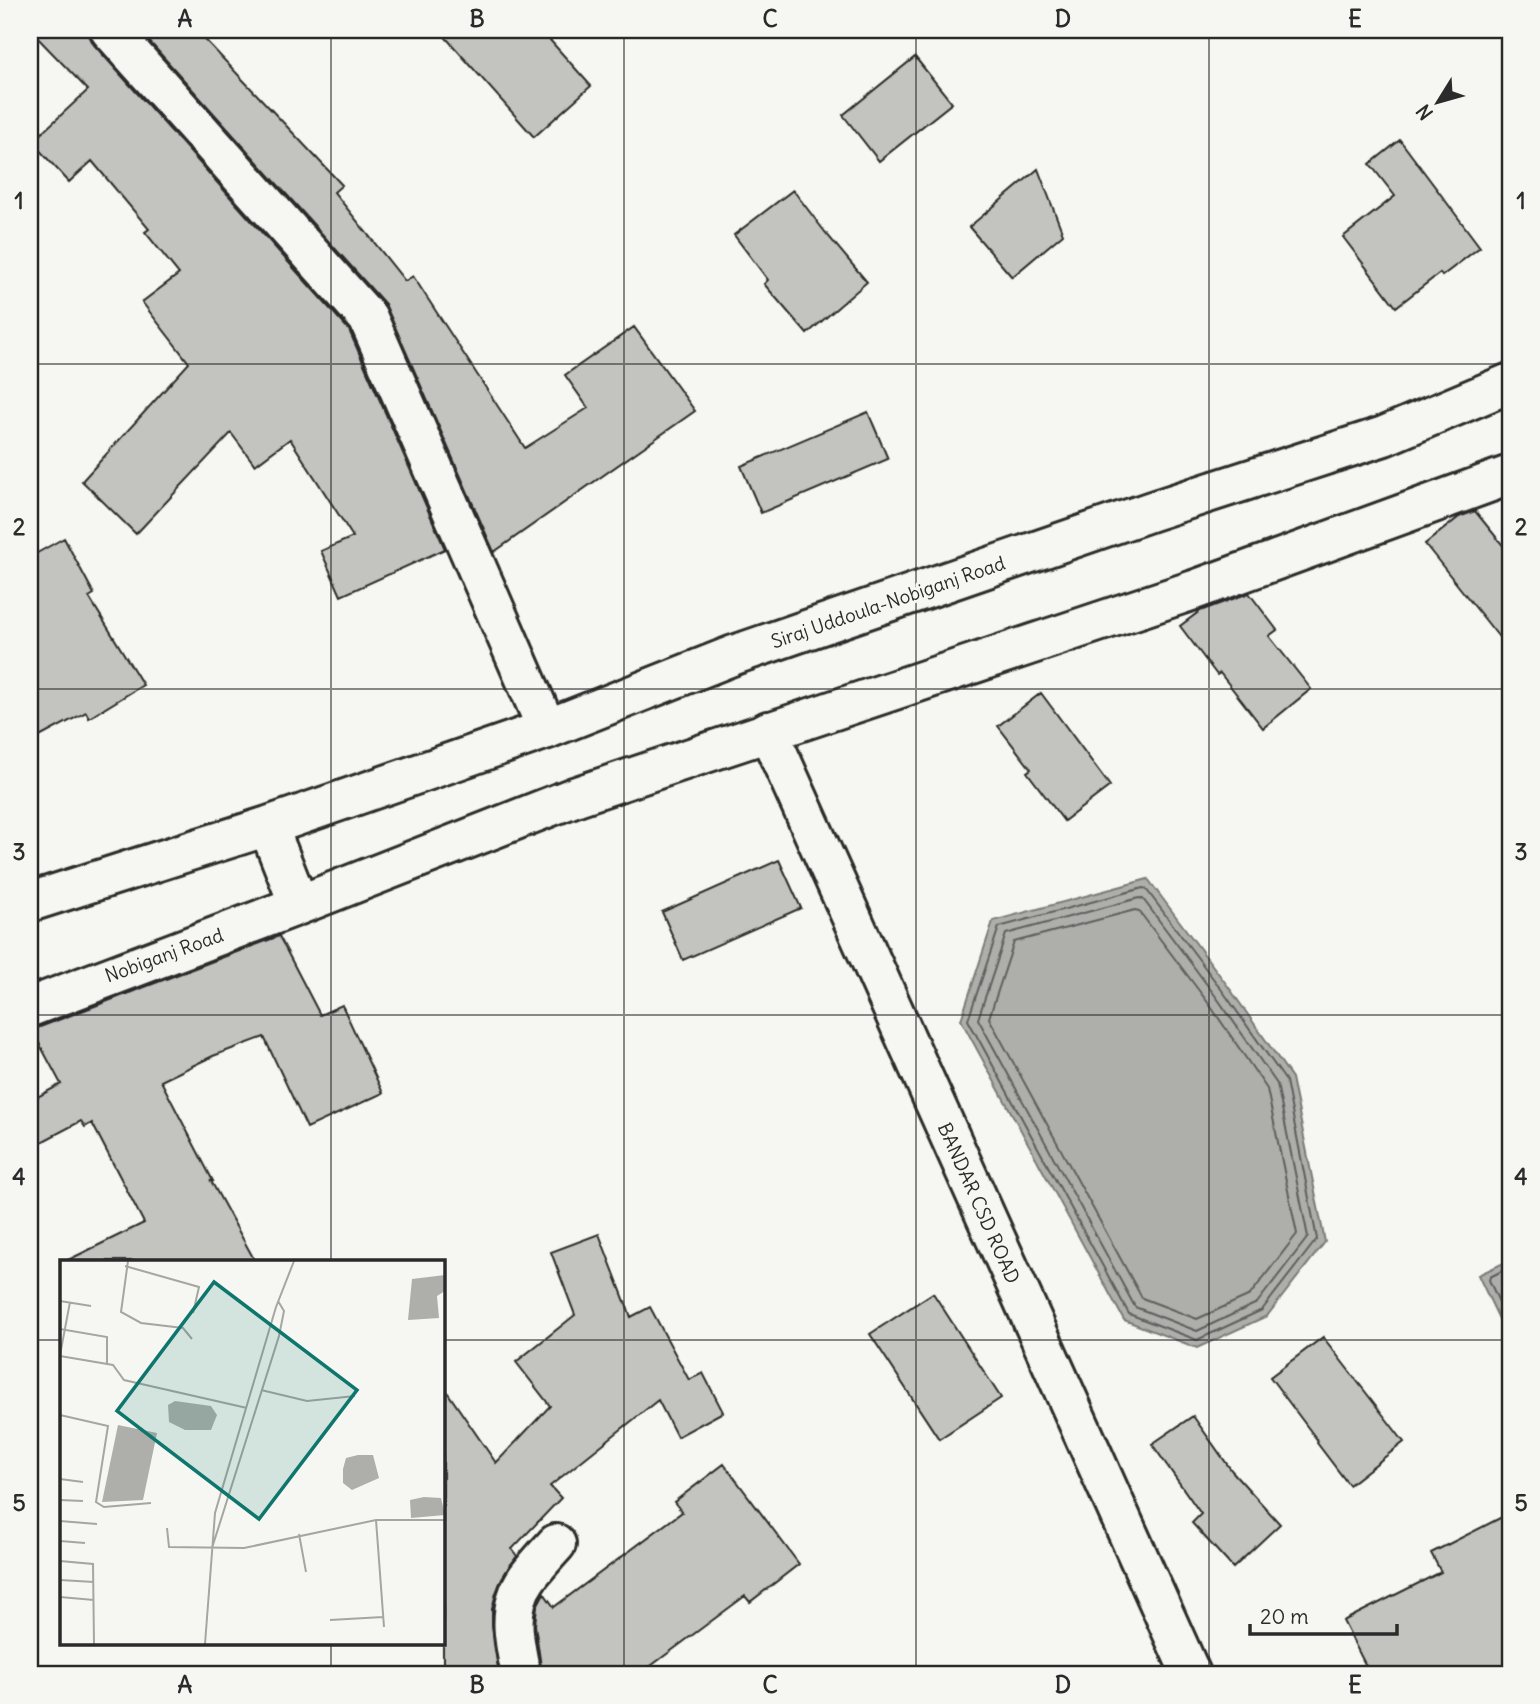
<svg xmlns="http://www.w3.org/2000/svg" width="1540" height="1704" viewBox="0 0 1540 1704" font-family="Delius,sans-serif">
	<rect width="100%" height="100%" fill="#f6f6f2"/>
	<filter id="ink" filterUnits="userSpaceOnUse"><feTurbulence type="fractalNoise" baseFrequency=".0143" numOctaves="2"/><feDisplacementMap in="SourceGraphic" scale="14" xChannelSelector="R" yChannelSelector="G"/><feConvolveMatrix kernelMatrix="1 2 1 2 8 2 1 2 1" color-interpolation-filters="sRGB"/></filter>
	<g filter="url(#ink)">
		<!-- water -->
		<path fill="#aeaeab" stroke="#7a7a78" stroke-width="2" d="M 1148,879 L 1230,989 L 1292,1078 L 1325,1242 L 1267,1316 L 1197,1348 L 1124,1320 L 961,1020 L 993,921 Z
			M 1510,1260 L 1510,1342 L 1478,1275 Z"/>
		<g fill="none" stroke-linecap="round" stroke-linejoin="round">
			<!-- shore -->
			<path stroke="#5f5f5e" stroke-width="2" d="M 1143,888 L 1146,889 L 1224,993 L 1286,1081 L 1317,1239 L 1262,1310 L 1197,1340 L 1129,1314 L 968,1020 L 999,927 Z
				M 1139,898 L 1143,899 L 1217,998 L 1277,1084 L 1308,1237 L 1257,1303 L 1197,1331 L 1135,1307 L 978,1019 L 1006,934 Z
				M 1135,910 L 1139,911 L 1209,1004 L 1267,1089 L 1297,1234 L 1250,1295 L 1197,1319 L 1142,1298 L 989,1018 L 1014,942 Z
				M 1510,1267 L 1490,1277 L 1489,1280 L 1510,1326"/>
		</g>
		<!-- building -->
		<path fill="#c3c3c0" stroke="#2b2b2b" stroke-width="2" d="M 30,30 L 89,30 L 89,35 L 94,45 L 349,330 L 445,549 L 341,596 L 321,551 L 353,537 L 290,439 L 255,465 L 231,433 L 136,534 L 82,481 L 189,363 L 142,302 L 179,274 L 145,232 L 149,229 L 92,161 L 69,182 L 32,142 L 88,90 Z
			M 139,30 L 196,30 L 342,185 L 334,192 L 405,281 L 413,276 L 525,448 L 588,408 L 565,375 L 634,327 L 695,411 L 494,552 L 385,304 Z
			M 439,30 L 541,30 L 591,86 L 534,137 Z
			M 915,57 L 952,103 L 879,161 L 843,115 Z
			M 1400,140 L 1480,247 L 1442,276 L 1440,273 L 1396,307 L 1343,237 L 1395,196 L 1370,164 Z
			M 1038,169 L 1063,234 L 1012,277 L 969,227 Z
			M 793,190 L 825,232 L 867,282 L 807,334 L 764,284 L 768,280 L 734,235 Z
			M 868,412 L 888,459 L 761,513 L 741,466 Z
			M 1475,511 L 1510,554 L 1510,651 L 1425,544 L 1459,517 Z
			M 64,538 L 94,594 L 89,597 L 143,685 L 89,718 L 86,712 L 30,742 L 30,557 Z
			M 1249,593 L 1277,630 L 1269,636 L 1311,689 L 1263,728 L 1220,673 L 1217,675 L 1180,626 L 1200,611 Z
			M 1041,693 L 1110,786 L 1064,821 L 1027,772 L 1031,769 L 998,726 Z
			M 779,860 L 801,908 L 683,960 L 662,912 Z
			M 279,936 L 320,1015 L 342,1005 L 383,1093 L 307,1128 L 264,1037 L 213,1056 L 161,1081 L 213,1181 L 211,1181 L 255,1261 L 66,1261 L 144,1223 L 92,1123 L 85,1127 L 81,1121 L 30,1148 L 30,1101 L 61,1084 L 32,1030 Z
			M 599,1234 L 631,1317 L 650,1307 L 689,1380 L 703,1373 L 723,1412 L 677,1437 L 658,1400 L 550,1486 L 561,1498 L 512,1549 L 517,1556 L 502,1578 L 496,1593 L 492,1609 L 492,1626 L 499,1674 L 443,1674 L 443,1386 L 496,1463 L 550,1406 L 516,1362 L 575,1315 L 551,1252 Z
			M 933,1293 L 1001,1398 L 939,1439 L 870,1334 Z
			M 1323,1337 L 1404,1442 L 1349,1485 L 1317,1443 L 1318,1441 L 1270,1377 Z
			M 1193,1416 L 1232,1471 L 1280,1524 L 1233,1568 L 1192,1523 L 1201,1514 L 1152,1444 Z
			M 724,1464 L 799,1564 L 750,1602 L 745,1596 L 640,1674 L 542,1674 L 535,1625 L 537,1606 L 544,1593 L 554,1607 L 682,1512 L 674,1502 Z
			M 1510,1513 L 1510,1674 L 1370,1674 L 1343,1621 L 1441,1572 L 1431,1553 Z"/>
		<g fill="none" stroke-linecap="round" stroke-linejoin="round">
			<defs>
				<path id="minor" d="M 110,30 L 368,318 L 547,729
					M 768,731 L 1191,1674
					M 521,1674 C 514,1642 506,1607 527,1578 C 536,1566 546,1555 556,1544"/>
				<path id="major" d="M 268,826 L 299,905
					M 30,902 L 268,826 L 547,729 L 734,655 L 1152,511 L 1384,436 L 1510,383
					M 30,1007 L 299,905 L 577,796 L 1194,590 L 1510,475"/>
			</defs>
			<!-- minor casing -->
			<use href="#minor" stroke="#2b2b2b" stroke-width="44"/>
			<!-- major casing -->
			<use href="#major" stroke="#2b2b2b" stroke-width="44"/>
			<!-- minor -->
			<use href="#minor" stroke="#f6f6f2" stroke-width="38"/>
			<!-- major -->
			<use href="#major" stroke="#f6f6f2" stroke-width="38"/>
		</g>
	</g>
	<!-- grid -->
	<path fill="none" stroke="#2b2b2b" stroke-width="2" stroke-opacity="0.55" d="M 331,30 L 331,1261M 624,30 L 624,1674M 916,30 L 916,1674M 1209,30 L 1209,1674M 30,364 L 1510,364M 30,689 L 1510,689M 30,1015 L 1510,1015M 30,1340 L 61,1340M 443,1340 L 1510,1340M 331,1643 L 331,1674"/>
	<g text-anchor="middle" stroke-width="6" stroke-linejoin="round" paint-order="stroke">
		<!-- street labels -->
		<g font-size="19" fill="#2b2b2b" stroke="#f6f6f2">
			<text transform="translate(888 602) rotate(-19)" y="7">Siraj Uddoula-Nobiganj Road</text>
			<text transform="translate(164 955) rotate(-20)" y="7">Nobiganj Road</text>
			<text transform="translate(979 1203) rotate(66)" y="7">BANDAR CSD ROAD</text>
		</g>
	</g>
	<!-- overview -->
	<g transform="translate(60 1260)">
		<rect width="385" height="385" fill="#f6f6f2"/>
		<path d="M 385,15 L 385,31 L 377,36 L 379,58 L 348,60 L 352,19 ZM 115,141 L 151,146 L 157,155 L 151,170 L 125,170 L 109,162 L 108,145 ZM 58,165 L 97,173 L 83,240 L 42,242 ZM 298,195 L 313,195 L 319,218 L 292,230 L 283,223 L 283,209 L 286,198 ZM 364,237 L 381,238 L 385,255 L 351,258 L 350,240 Z" fill="#aeaeab"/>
		<path fill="none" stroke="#a5a5a2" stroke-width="2" d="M 68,1 L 61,52 L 81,63 L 123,68 L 132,79M 65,6 L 139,27 L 133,53M 0,41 L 31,46M 0,69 L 47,77 L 47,104M 0,95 L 10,42M 0,96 L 53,105 L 64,120 L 187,148M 201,130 L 247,141 L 295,136M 0,155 L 48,166 L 36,242 L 44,247 L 91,243M 0,219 L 23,222M 0,240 L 23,241M 316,260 L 324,367M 0,261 L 37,264M 107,268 L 109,287 L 184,288 L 316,260 L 385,260M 239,274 L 246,312M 0,281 L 25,283M 152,288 L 219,76 L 224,51 L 218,41M 0,301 L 33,304 L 34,384M 0,320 L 34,322M 0,337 L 34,340M 270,360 L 323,357M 145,384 L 155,253 L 216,47 L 234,1"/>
		<path fill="#0f766e" fill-opacity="0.15" stroke="#0f766e" stroke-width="3.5" d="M 154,22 L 297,130 L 199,259 L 57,151 Z"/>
		<rect width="385" height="385" fill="none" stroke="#2b2b2b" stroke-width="3.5"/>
	</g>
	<!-- margin -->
	<rect width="1540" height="1704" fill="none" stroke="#f6f6f2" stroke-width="77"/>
	<!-- north arrow -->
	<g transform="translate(1438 102) rotate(233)" stroke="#f6f6f2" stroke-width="5" paint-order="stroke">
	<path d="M0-5L12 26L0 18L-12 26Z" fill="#2b2b2b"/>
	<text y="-10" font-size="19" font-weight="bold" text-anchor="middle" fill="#2b2b2b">N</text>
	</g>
	<!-- scale -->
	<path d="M1250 1624v10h147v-10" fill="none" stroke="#2b2b2b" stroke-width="3.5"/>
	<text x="1260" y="1624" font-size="21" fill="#2b2b2b" stroke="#f6f6f2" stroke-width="5" paint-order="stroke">20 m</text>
	<rect x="38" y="38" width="1464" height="1628" fill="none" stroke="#2b2b2b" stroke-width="2.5"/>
	<g font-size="23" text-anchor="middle" font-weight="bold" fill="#2b2b2b">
		<text x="185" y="27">A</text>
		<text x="477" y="27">B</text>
		<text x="770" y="27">C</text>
		<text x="1063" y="27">D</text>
		<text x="1355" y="27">E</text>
		<text x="19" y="209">1</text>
		<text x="1521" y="209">1</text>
		<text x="19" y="535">2</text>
		<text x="1521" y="535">2</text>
		<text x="19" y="860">3</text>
		<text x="1521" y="860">3</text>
		<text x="19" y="1185">4</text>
		<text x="1521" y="1185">4</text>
		<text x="19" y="1511">5</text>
		<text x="1521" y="1511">5</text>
		<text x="185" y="1693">A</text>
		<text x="477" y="1693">B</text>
		<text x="770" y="1693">C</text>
		<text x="1063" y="1693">D</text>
		<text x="1355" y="1693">E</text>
	</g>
</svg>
